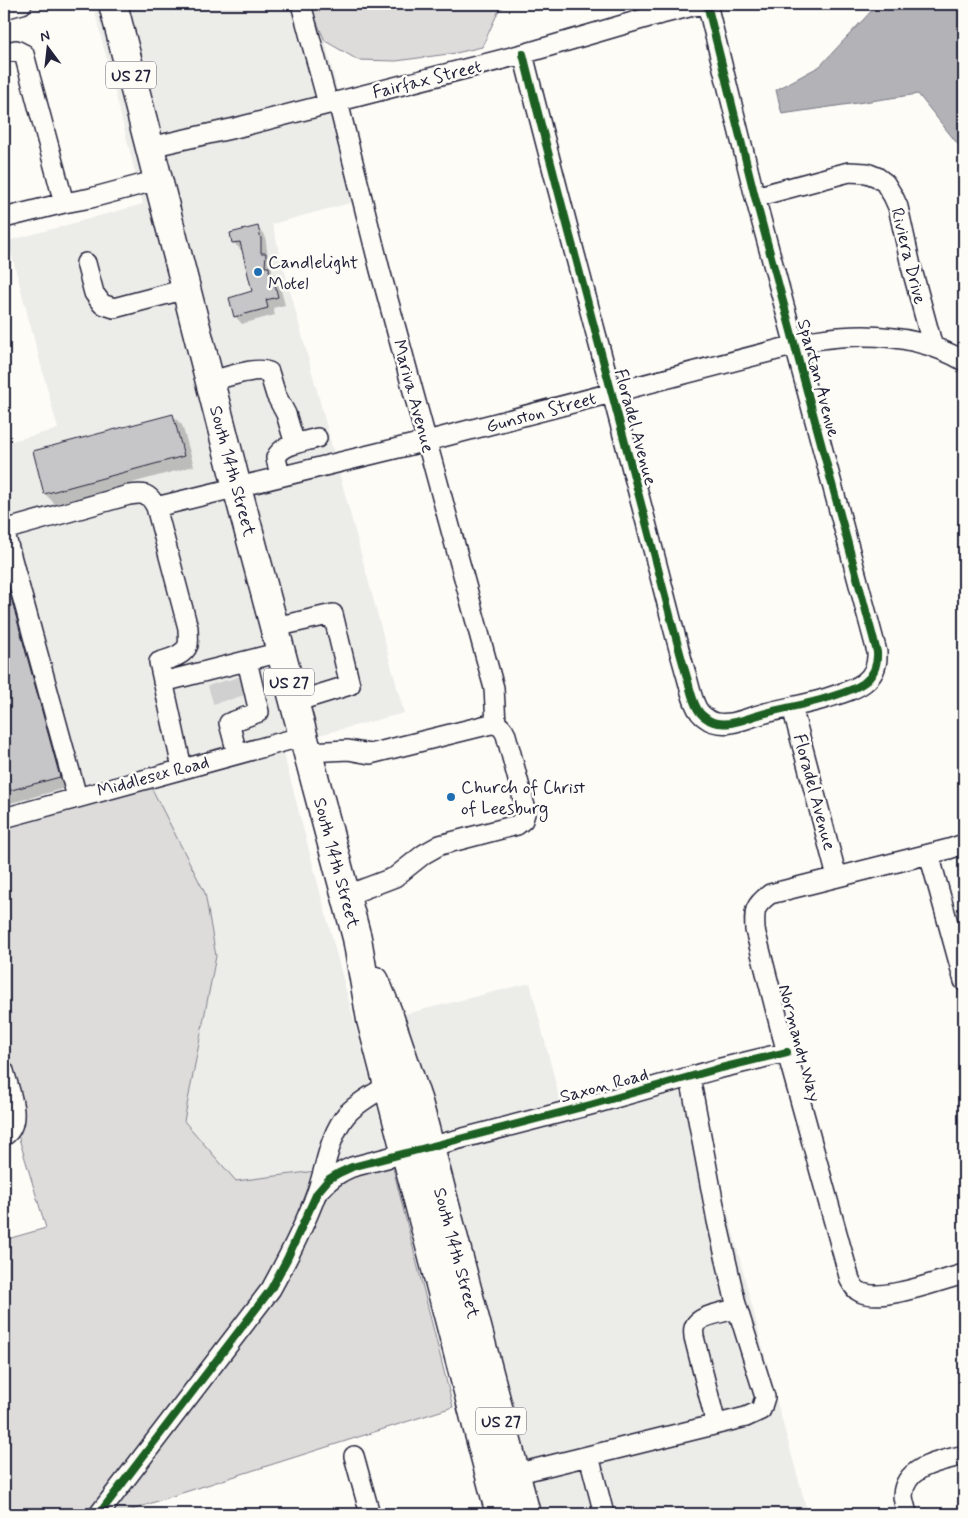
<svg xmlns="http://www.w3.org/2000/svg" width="968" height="1518" viewBox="0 0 968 1518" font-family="Mynerve,sans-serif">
	<rect width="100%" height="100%" fill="#fdfcf7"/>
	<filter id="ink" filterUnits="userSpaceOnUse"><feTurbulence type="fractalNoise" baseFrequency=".02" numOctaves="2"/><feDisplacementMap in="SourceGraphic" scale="10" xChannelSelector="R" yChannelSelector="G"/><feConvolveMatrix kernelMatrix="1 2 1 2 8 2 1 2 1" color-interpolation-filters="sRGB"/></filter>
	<g filter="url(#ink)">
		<!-- built -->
		<path fill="#ecece9" d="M 93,4 L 106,4 L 298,740 L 283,744 L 286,763 L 388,1149 L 332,1169 L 235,1182 L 184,1121 L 216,956 L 4,816 L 4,443 L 58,429 L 8,241 L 143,204 Z
			M 119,4 L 309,4 L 325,41 L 365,199 L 272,224 L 404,713 L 311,737 Z
			M 530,983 L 563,1112 L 693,1078 L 778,1406 L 808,1514 L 534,1514 L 397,1016 Z"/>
		<!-- green -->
		<path fill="#dddcdb" stroke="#807f8b" d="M 309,4 L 508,4 L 499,10 L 482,47 L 456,53 L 396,61 L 358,60 L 325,41 Z
			M 147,779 L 205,893 L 216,956 L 184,1121 L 236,1181 L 332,1169 L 309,1194 L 266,1284 L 90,1514 L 4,1514 L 4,1240 L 46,1228 L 4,1089 L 4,816 Z
			M 392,1164 L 453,1407 L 163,1499 L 121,1514 L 108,1514 L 323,1198 L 342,1179 Z"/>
		<!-- water -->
		<path fill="#b2b2b7" stroke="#787885" d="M 876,4 L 964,4 L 964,152 L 918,94 L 782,114 L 776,90 L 820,66 L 876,6 Z"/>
		<!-- shadow -->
		<path fill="#0003" d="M 257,228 L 265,235 L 268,257 L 272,261 L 272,272 L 276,276 L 276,283 L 280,287 L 285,305 L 273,308 L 275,315 L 242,324 L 235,316 L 254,292 L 243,250 L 241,250 L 234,243 L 231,234 Z
			M 172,415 L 182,425 L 194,466 L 55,504 L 45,494 Z
			M 4,548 L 69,787 L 4,805 Z"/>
		<!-- building -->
		<path fill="#c6c6c8" stroke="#22223b" d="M 258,226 L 261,239 L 261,253 L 266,253 L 265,267 L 269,267 L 270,278 L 273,278 L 278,297 L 266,300 L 268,308 L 234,317 L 229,298 L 252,291 L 240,242 L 232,243 L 230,233 Z
			M 173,414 L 184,456 L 44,494 L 33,451 Z
			M 4,572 L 60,777 L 4,792 Z"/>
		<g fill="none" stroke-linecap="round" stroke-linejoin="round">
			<!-- minor-tunnel -->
			<path stroke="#d1d0d1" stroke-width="19" stroke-dasharray="19 9" stroke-linecap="butt" d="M 232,679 L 239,702
				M 217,683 L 224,706"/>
			<defs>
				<path id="minor" d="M 301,4 L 328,104
					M 4,9 L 22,4
					M 4,53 L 16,50 L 24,54 L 64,203 L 4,218
					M 523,54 C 568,234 618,412 664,592 C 671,619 678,647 686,674 C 689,684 691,695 695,704 C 697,709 701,715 706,718 C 713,724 723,724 731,723 C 742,721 751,717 762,714 C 783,708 805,705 827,698 C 852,690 879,684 877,652 L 755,197 L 707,4
					M 338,102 L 380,270 L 494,688 L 496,724
					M 150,147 L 235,128 L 523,54 L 653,16 L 701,4
					M 755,197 L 849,172 L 867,173 L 877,177 L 885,183 L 893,196 L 898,207 L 911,266 L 933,347
					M 64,203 L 91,198 L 158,180
					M 86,263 L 94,293 L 102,304 L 114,308 L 186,289
					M 210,381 C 225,378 255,366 269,372 L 276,395 L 286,414 L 295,444
					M 280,476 L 276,458 C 281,444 304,442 317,438
					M 156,507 L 188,628 C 188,633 189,640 188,645 C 184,656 169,659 159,662 L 182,768
					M 4,530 L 129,495 C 144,493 149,493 156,507 L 427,441 L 815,340 C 866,332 919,335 964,361
					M 4,530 L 77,797
					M 275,627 L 333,614 L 350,685 L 295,702
					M 163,682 L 281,652
					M 792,707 L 837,877
					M 308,752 L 348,750 L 370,754 L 491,724 C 499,724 503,728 506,735 L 526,810 L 523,820 L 517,825 L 440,845 L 424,854 L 395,877 L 345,896
					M 237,753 L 229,723 L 259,712 L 247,661
					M 4,818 L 304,736
					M 964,844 L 949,849 L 770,894 C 754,906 754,910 755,930 L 781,1031 L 850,1280 C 853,1285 855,1290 860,1292 C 881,1303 941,1280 964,1274
					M 929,854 L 964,981
					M 4,1071 C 9,1090 24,1122 4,1136
					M 319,1191 C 329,1179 338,1173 352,1167 L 590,1105 L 717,1069 L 787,1052
					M 716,1424 L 694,1337 C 694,1334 693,1331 694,1328 C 697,1315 726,1312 737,1309
					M 354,1456 L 370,1514
					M 589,1456 L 604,1514
					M 515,1474 L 746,1417 L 761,1410 L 765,1397 L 736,1304 L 717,1221 L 690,1077
					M 99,1514 L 271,1289 C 288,1258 305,1225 317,1192 C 326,1167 329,1135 347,1114 C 358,1102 374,1094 388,1085
					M 907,1514 C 906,1508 903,1501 903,1495 C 905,1465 942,1461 964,1455"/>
				<path id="highway" d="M 113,4 L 237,487 L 357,938 L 371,1020 L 500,1514
					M 375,981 L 388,1013 L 418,1102 L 526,1514"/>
			</defs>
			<!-- minor casing -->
			<use href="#minor" stroke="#22223b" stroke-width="22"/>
			<!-- highway casing -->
			<use href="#highway" stroke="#22223b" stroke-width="31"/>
			<!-- minor -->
			<use href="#minor" stroke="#fdfcf7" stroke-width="19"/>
			<!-- highway -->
			<use href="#highway" stroke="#fdfcf7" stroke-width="28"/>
			<defs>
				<path id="cycleway" d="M 523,54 C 568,234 618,412 664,592 C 671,619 678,647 686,674 C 689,684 691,695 695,704 C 697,709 701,715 706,718 C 713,724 723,724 731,723 C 742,721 751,717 762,714 C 783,708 805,705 827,698 C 852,690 879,684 877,652 L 755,197 L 707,4
					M 99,1514 L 271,1289 L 287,1259 L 317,1193 L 329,1179 L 339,1173 L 352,1167 L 590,1105 L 717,1069 L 787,1052"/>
			</defs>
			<!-- cycleway casing -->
			<use href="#cycleway" stroke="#fdfcf7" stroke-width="11"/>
			<!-- cycleway -->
			<use href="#cycleway" stroke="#1b5e20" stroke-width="8"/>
		</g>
	</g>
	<!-- markers -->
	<g fill="#1f6fb2" stroke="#fdfcf7" stroke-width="2">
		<circle cx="258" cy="272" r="5"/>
		<circle cx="451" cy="797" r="5"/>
	</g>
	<g text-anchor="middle" stroke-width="5" stroke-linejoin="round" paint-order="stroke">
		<!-- shield labels -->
		<g fill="#fdfcf7" stroke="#646373" stroke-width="1">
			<rect x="106" y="61.5" width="50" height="27" rx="4"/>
			<rect x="264" y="668.5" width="50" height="27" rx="4"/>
			<rect x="476" y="1407.5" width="50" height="27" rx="4"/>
		</g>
		<g font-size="16" font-weight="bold" fill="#22223b">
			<text x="131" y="81">US 27</text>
			<text x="289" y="688">US 27</text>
			<text x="501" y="1427">US 27</text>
		</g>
		<!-- street labels -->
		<g font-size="18" fill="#22223b" stroke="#fdfcf7">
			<text transform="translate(427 79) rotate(-14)" y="6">Fairfax Street</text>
			<text transform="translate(909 256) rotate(76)" y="6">Riviera Drive</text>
			<text transform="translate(819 378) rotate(75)" y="6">Spartan Avenue</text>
			<text transform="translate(414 396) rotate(75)" y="6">Mariva Avenue</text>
			<text transform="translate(541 412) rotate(-15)" y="6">Gunston Street</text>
			<text transform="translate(636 427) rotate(75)" y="6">Floradel Avenue</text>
			<text transform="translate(233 471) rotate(75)" y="6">South 14th Street</text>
			<text transform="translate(153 776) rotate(-15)" y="6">Middlesex Road</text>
			<text transform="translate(815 792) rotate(75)" y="6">Floradel Avenue</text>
			<text transform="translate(337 863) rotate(75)" y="6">South 14th Street</text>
			<text transform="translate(800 1043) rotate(75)" y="6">Normandy Way</text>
			<text transform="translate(604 1085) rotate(-15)" y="6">Saxon Road</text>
			<text transform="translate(457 1253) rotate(75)" y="6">South 14th Street</text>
		</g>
		<!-- poi labels -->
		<g font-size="18" fill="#22223b" stroke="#fdfcf7" text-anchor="start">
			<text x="268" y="268">Candlelight<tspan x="268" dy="21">Motel</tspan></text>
			<text x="461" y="793">Church of Christ<tspan x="461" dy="21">of Leesburg</tspan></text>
		</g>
	</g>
	<!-- margin -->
	<rect width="968" height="1518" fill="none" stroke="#fdfcf7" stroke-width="20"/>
	<rect x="10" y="10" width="948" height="1498" fill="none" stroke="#22223b" stroke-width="2" filter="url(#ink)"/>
	<!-- north arrow -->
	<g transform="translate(48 48) rotate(345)" stroke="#fdfcf7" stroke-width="4" paint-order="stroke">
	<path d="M0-4L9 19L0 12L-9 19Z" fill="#22223b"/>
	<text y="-8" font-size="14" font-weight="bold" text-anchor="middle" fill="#22223b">N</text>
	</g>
</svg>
